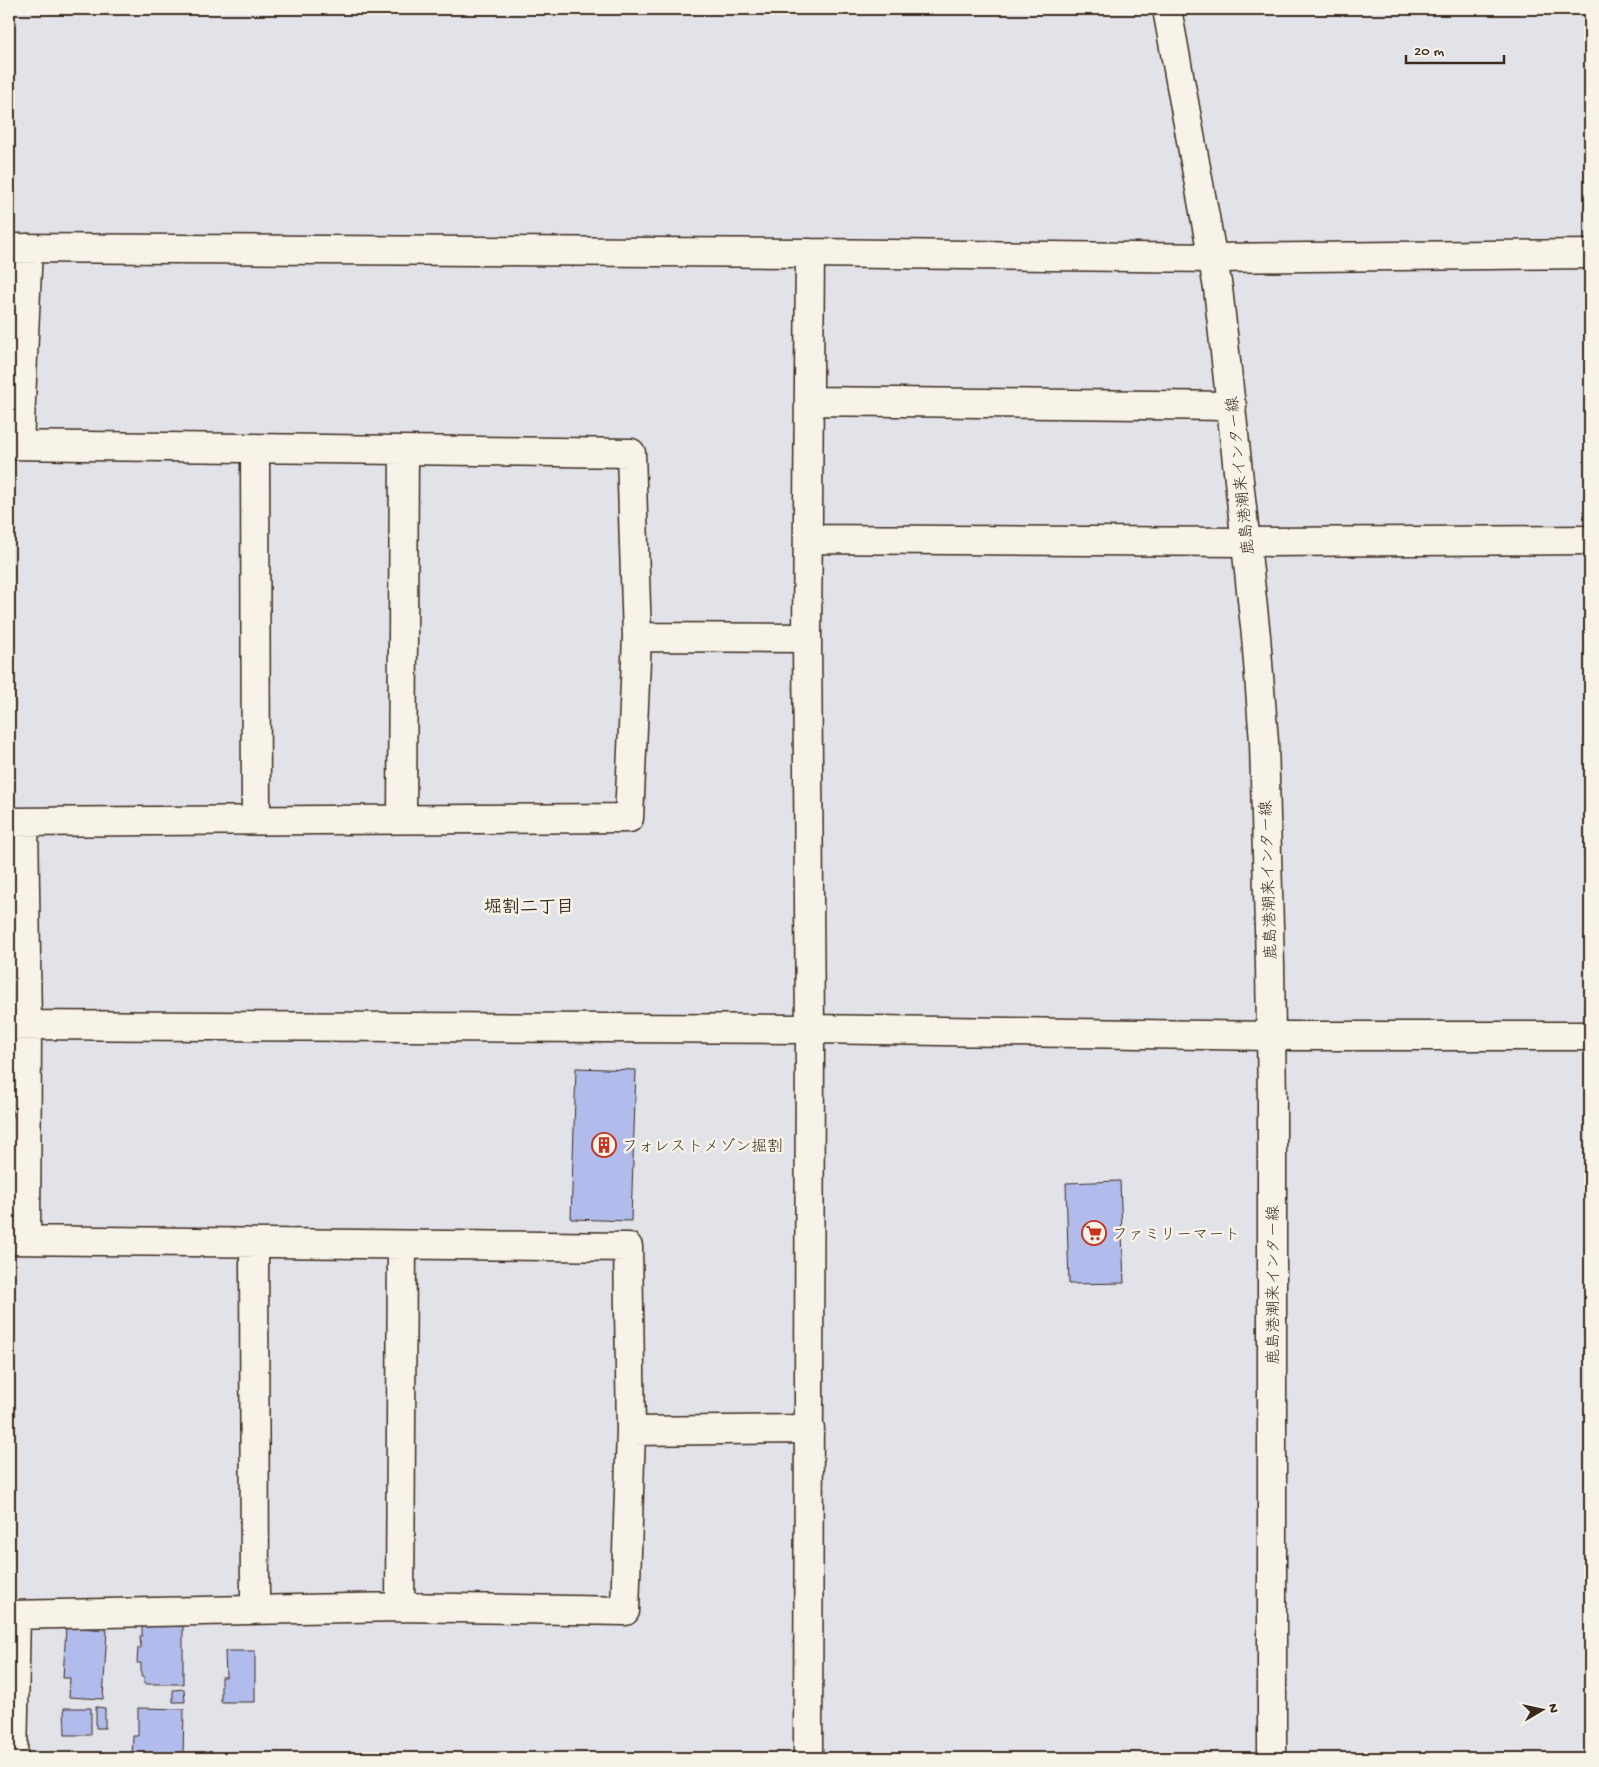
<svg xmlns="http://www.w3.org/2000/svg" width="1599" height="1767" viewBox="0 0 1599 1767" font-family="'Gochi Hand','Klee One',sans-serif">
	<rect width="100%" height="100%" fill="#e2e2e9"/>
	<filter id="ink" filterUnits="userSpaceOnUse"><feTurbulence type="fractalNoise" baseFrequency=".02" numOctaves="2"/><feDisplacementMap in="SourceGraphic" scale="10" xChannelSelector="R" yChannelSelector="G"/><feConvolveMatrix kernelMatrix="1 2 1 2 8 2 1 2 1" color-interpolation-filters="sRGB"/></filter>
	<g filter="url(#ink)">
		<!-- building -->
		<path fill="#b1bcec" stroke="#3b2a1e" d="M 576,1068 L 636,1070 L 631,1221 L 571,1219 Z
			M 1120,1181 L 1124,1283 L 1069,1284 L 1066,1183 Z
			M 142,1626 L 183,1626 L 183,1684 L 144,1684 L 144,1676 L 141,1676 L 141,1663 L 137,1663 L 138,1648 L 141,1648 L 140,1636 L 142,1636 Z
			M 66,1627 L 107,1630 L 103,1699 L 69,1697 L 70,1678 L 63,1678 Z
			M 225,1651 L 255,1651 L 255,1702 L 221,1702 L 221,1677 L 226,1677 Z
			M 184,1689 L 185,1702 L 173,1702 L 173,1690 Z
			M 96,1707 L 105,1708 L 105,1728 L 96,1728 Z
			M 64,1708 L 91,1708 L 91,1735 L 65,1735 Z
			M 138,1708 L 184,1709 L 183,1758 L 132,1758 L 133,1736 L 138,1736 Z"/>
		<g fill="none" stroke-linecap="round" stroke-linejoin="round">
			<defs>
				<path id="minor" d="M 9,248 L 810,253 L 1214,258 L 1590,254
					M 809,401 L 1232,406
					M 19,444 L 28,248
					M 9,445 L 631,453 L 637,637 L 629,818 L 9,822
					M 255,448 L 256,819
					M 808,539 L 1246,542 L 1590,540
					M 637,637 L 807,638
					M 402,819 L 404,451
					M 24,822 L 27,1025 L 26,1240
					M 9,1025 L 810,1029 L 1270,1036 L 1590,1036
					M 9,1240 L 628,1247 L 631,1431 L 625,1611 L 400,1607 L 9,1615
					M 254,1244 L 255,1610
					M 631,1431 L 810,1429
					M 400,1607 L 402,1245
					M 13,1758 L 16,1615
					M 808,1758 L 810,1029 L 807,638 L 810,253"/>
				<path id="major" d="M 1167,9 L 1218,288 L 1256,636 L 1264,742 L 1270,965 L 1272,1102 L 1272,1758"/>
			</defs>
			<!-- minor casing -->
			<use href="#minor" stroke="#3b2a1e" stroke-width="31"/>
			<!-- major casing -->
			<use href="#major" stroke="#3b2a1e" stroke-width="31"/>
			<!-- minor -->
			<use href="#minor" stroke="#f7f3e8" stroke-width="28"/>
			<!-- major -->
			<use href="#major" stroke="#f7f3e8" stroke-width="28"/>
		</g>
	</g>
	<!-- icons -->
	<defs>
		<symbol id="building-ring" viewBox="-11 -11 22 22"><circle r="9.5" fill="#f7f3e8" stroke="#c8321e" stroke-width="1.5"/><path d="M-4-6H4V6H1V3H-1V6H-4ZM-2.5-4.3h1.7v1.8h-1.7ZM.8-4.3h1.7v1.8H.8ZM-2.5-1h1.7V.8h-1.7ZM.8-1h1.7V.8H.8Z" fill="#c8321e"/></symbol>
		<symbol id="supermarket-ring" viewBox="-11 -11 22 22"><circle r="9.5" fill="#f7f3e8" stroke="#c8321e" stroke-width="1.5"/><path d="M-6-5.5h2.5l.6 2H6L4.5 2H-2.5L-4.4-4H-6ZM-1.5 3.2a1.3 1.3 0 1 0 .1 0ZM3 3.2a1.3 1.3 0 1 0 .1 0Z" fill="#c8321e"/></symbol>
	</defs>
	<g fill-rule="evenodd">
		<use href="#building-ring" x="590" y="1131" width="28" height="28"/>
		<use href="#supermarket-ring" x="1080" y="1219" width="28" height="28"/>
	</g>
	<g text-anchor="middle" stroke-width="5" stroke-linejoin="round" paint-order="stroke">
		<!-- street labels -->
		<g font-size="16" fill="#3b2a1e" stroke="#f7f3e8">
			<text transform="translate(1239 476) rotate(-96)" y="6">鹿島港潮来インター線</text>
			<text transform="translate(1267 880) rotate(-92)" y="6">鹿島港潮来インター線</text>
			<text transform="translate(1272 1285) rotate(-90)" y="6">鹿島港潮来インター線</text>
		</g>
		<!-- poi labels -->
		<g font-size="16" fill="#3b2a1e" stroke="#f7f3e8" text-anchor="start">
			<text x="622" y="1151">フォレストメゾン掘割</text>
			<text x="1112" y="1239">ファミリーマート</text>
		</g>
		<!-- neighbourhood labels -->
		<g font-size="18" font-weight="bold" fill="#3b2a1e" stroke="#f7f3e8">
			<text x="529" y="912">堀割二丁目</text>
		</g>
	</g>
	<!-- margin -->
	<rect width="1599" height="1767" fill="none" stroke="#f7f3e8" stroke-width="30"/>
	<rect x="15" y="15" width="1569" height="1737" fill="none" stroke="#3b2a1e" stroke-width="2" filter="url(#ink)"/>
	<!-- north arrow -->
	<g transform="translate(1542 1710) rotate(81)" stroke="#f7f3e8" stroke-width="4" paint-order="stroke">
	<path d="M0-4L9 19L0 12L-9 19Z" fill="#3b2a1e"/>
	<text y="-8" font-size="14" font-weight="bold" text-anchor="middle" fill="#3b2a1e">N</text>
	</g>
	<!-- scale -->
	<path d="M1406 55v8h98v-8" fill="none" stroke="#3b2a1e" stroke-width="2.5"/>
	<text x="1414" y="55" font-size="15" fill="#3b2a1e" stroke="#f7f3e8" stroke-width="4" paint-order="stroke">20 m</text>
</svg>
